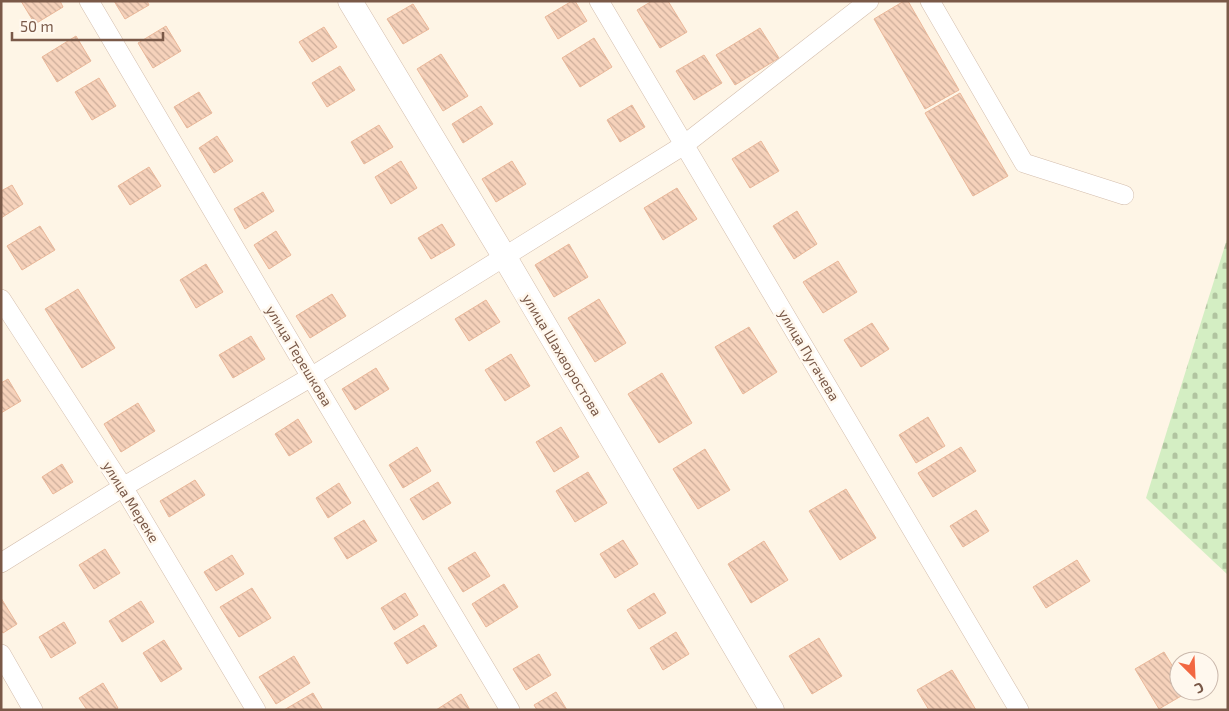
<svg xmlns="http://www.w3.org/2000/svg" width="1229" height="711" viewBox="0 0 1229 711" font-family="'Exo 2',sans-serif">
	<defs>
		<pattern id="cemetery-stones" width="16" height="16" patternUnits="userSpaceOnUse" patternTransform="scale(1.25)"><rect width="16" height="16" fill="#d4eec3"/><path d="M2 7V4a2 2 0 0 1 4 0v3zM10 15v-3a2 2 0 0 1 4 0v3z" fill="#b1c4a0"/></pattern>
		<pattern id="building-back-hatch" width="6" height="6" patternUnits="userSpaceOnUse" patternTransform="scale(1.25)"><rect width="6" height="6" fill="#f6d2bb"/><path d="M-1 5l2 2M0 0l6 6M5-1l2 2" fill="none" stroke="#ccad9a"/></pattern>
	</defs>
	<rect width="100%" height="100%" fill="#fef5e6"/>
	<!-- cemetery -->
	<path fill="url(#cemetery-stones)" d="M 1228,236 L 1228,575 L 1146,498 Z"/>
	<!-- building -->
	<path fill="url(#building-back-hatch)" stroke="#eab89a" d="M 21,1 L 60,1 L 63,7 L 35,24 Z
		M 114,1 L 147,1 L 149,5 L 125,19 Z
		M 572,1 L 575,1 L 587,21 L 558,39 L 545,17 Z
		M 652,1 L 668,1 L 687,32 L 660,48 L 637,10 Z
		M 904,1 L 908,1 L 959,90 L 925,109 L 874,19 Z
		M 413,4 L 429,29 L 403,44 L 387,19 Z
		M 166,26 L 181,51 L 153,68 L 138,43 Z
		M 324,27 L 337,47 L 312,62 L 299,42 Z
		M 760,28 L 779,58 L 735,85 L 716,55 Z
		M 76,36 L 91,61 L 57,82 L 42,57 Z
		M 594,38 L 612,67 L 580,87 L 562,58 Z
		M 441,54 L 468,96 L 443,111 L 417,69 Z
		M 704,55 L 722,83 L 694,100 L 676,71 Z
		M 340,66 L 355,90 L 327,107 L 312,83 Z
		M 99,78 L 116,106 L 92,120 L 75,92 Z
		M 199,92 L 212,113 L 187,128 L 174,107 Z
		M 960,93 L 1008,176 L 973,196 L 925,113 Z
		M 632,105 L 645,127 L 620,142 L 607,120 Z
		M 481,106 L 493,124 L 463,143 L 452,124 Z
		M 379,125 L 393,147 L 364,164 L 351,142 Z
		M 217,136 L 233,161 L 214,173 L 199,148 Z
		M 761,141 L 779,171 L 750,188 L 732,159 Z
		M 401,161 L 417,188 L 391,204 L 375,177 Z
		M 512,161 L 526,184 L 496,202 L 482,179 Z
		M 149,167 L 161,186 L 130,205 L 118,186 Z
		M 12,185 L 23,204 L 1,218 L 1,191 Z
		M 677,188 L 697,219 L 663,240 L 644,208 Z
		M 263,192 L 274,211 L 245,229 L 234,209 Z
		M 797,211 L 817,244 L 794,259 L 773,226 Z
		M 442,224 L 455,245 L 431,259 L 418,238 Z
		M 40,226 L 55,250 L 22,270 L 7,246 Z
		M 276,231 L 291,255 L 269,269 L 254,245 Z
		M 569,244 L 588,277 L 554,297 L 535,265 Z
		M 838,261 L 857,292 L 823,313 L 803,282 Z
		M 206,264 L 223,292 L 196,308 L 180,280 Z
		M 78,289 L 115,348 L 82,368 L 45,309 Z
		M 332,294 L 346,316 L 310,338 L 296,316 Z
		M 599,299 L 626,343 L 595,362 L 568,318 Z
		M 486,300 L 500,322 L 469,341 L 455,319 Z
		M 872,323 L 889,349 L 861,367 L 844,340 Z
		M 749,327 L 777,372 L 743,394 L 715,347 Z
		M 251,336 L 265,359 L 233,378 L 219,355 Z
		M 511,354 L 530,386 L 505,401 L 485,370 Z
		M 376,368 L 389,389 L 355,410 L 342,389 Z
		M 662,373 L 692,423 L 659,443 L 628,394 Z
		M 8,379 L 21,401 L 1,413 L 1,383 Z
		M 138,403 L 155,431 L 121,452 L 104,424 Z
		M 928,417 L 945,446 L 916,463 L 899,435 Z
		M 298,419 L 312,442 L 289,456 L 275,434 Z
		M 561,427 L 579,457 L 554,472 L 536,442 Z
		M 417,447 L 431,471 L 403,488 L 389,465 Z
		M 961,447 L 976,471 L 933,497 L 918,473 Z
		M 705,449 L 730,490 L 698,509 L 673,469 Z
		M 62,464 L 73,482 L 53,494 L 42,477 Z
		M 588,472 L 607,503 L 575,522 L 556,491 Z
		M 195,480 L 205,495 L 169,517 L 160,501 Z
		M 438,482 L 451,503 L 423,520 L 410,499 Z
		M 339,483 L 351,503 L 328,518 L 316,498 Z
		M 846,489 L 876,538 L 840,560 L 809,511 Z
		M 976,510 L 989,531 L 963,547 L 950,526 Z
		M 364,520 L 377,541 L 347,559 L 334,538 Z
		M 623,540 L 638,564 L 615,578 L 600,554 Z
		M 764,541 L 788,580 L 751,603 L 728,564 Z
		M 105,549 L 120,573 L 94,589 L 79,565 Z
		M 475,552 L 490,576 L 463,592 L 448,568 Z
		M 232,555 L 244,574 L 216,591 L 204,572 Z
		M 1077,560 L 1090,581 L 1046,608 L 1033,587 Z
		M 504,584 L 518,607 L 486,627 L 472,604 Z
		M 252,588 L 271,618 L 239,637 L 220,607 Z
		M 405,593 L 418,615 L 394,630 L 381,608 Z
		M 654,593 L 666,613 L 639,629 L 627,610 Z
		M 1,598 L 17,624 L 3,633 L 1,630 Z
		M 141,601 L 154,622 L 122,642 L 109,621 Z
		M 64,622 L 76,643 L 51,658 L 39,637 Z
		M 424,625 L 437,646 L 407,664 L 394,643 Z
		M 676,632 L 689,654 L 663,670 L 650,648 Z
		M 819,638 L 842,676 L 812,694 L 789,656 Z
		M 164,640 L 182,669 L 161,682 L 143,653 Z
		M 1164,652 L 1179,677 L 1179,691 L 1188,692 L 1159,709 L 1135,669 Z
		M 539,654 L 551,675 L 526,690 L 513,669 Z
		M 294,656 L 310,683 L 276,704 L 259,677 Z
		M 952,670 L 976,710 L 929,710 L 917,690 Z
		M 103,683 L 118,708 L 115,710 L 87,710 L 79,698 Z
		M 556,692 L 567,710 L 537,710 L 534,705 Z
		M 313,693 L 323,710 L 284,710 Z
		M 461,694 L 470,710 L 436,710 Z"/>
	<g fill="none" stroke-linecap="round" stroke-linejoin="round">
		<defs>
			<path id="minor" d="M 89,1 L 311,377 L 510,710
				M 599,1 L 1019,710
				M 930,1 L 1024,163 L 1124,195
				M 1,299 L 123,487 L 256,710
				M 1,563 L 123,487 L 311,377 L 684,145 L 869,1
				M 1,654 L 33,710"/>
			<path id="tertiary" d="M 350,1 L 504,256 L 772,710"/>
		</defs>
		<!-- minor casing -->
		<use href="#minor" stroke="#d4bead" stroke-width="20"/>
		<!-- tertiary casing -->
		<use href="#tertiary" stroke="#d4bead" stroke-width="25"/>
		<!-- minor -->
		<use href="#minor" stroke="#fff" stroke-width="19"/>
		<!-- tertiary -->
		<use href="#tertiary" stroke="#fff" stroke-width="24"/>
	</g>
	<g text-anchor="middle" stroke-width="5" stroke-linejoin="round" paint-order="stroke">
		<!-- street labels -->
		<g font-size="14" fill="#7a5948" stroke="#fff8ee">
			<text transform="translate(562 355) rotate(59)" y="5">улица Шахворостова</text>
			<text transform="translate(809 355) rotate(59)" y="5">улица Пугачева</text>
			<text transform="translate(299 356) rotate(59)" y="5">улица Терешкова</text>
			<text transform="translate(131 502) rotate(58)" y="5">улица Мереке</text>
		</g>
	</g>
	<!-- border -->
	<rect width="1229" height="711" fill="none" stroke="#7a5948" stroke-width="5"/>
	<!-- north arrow -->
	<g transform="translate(1194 676) rotate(156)"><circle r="24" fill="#fff8ee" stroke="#cab8ac"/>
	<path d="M0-4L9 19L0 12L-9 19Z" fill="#f26741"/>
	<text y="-8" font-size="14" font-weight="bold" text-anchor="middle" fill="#7a5948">С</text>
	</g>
	<!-- scale -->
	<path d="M12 32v8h151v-8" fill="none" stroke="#7a5948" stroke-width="2.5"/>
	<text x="20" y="32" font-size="15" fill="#7a5948" stroke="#fff8ee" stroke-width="4" paint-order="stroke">50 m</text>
</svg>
